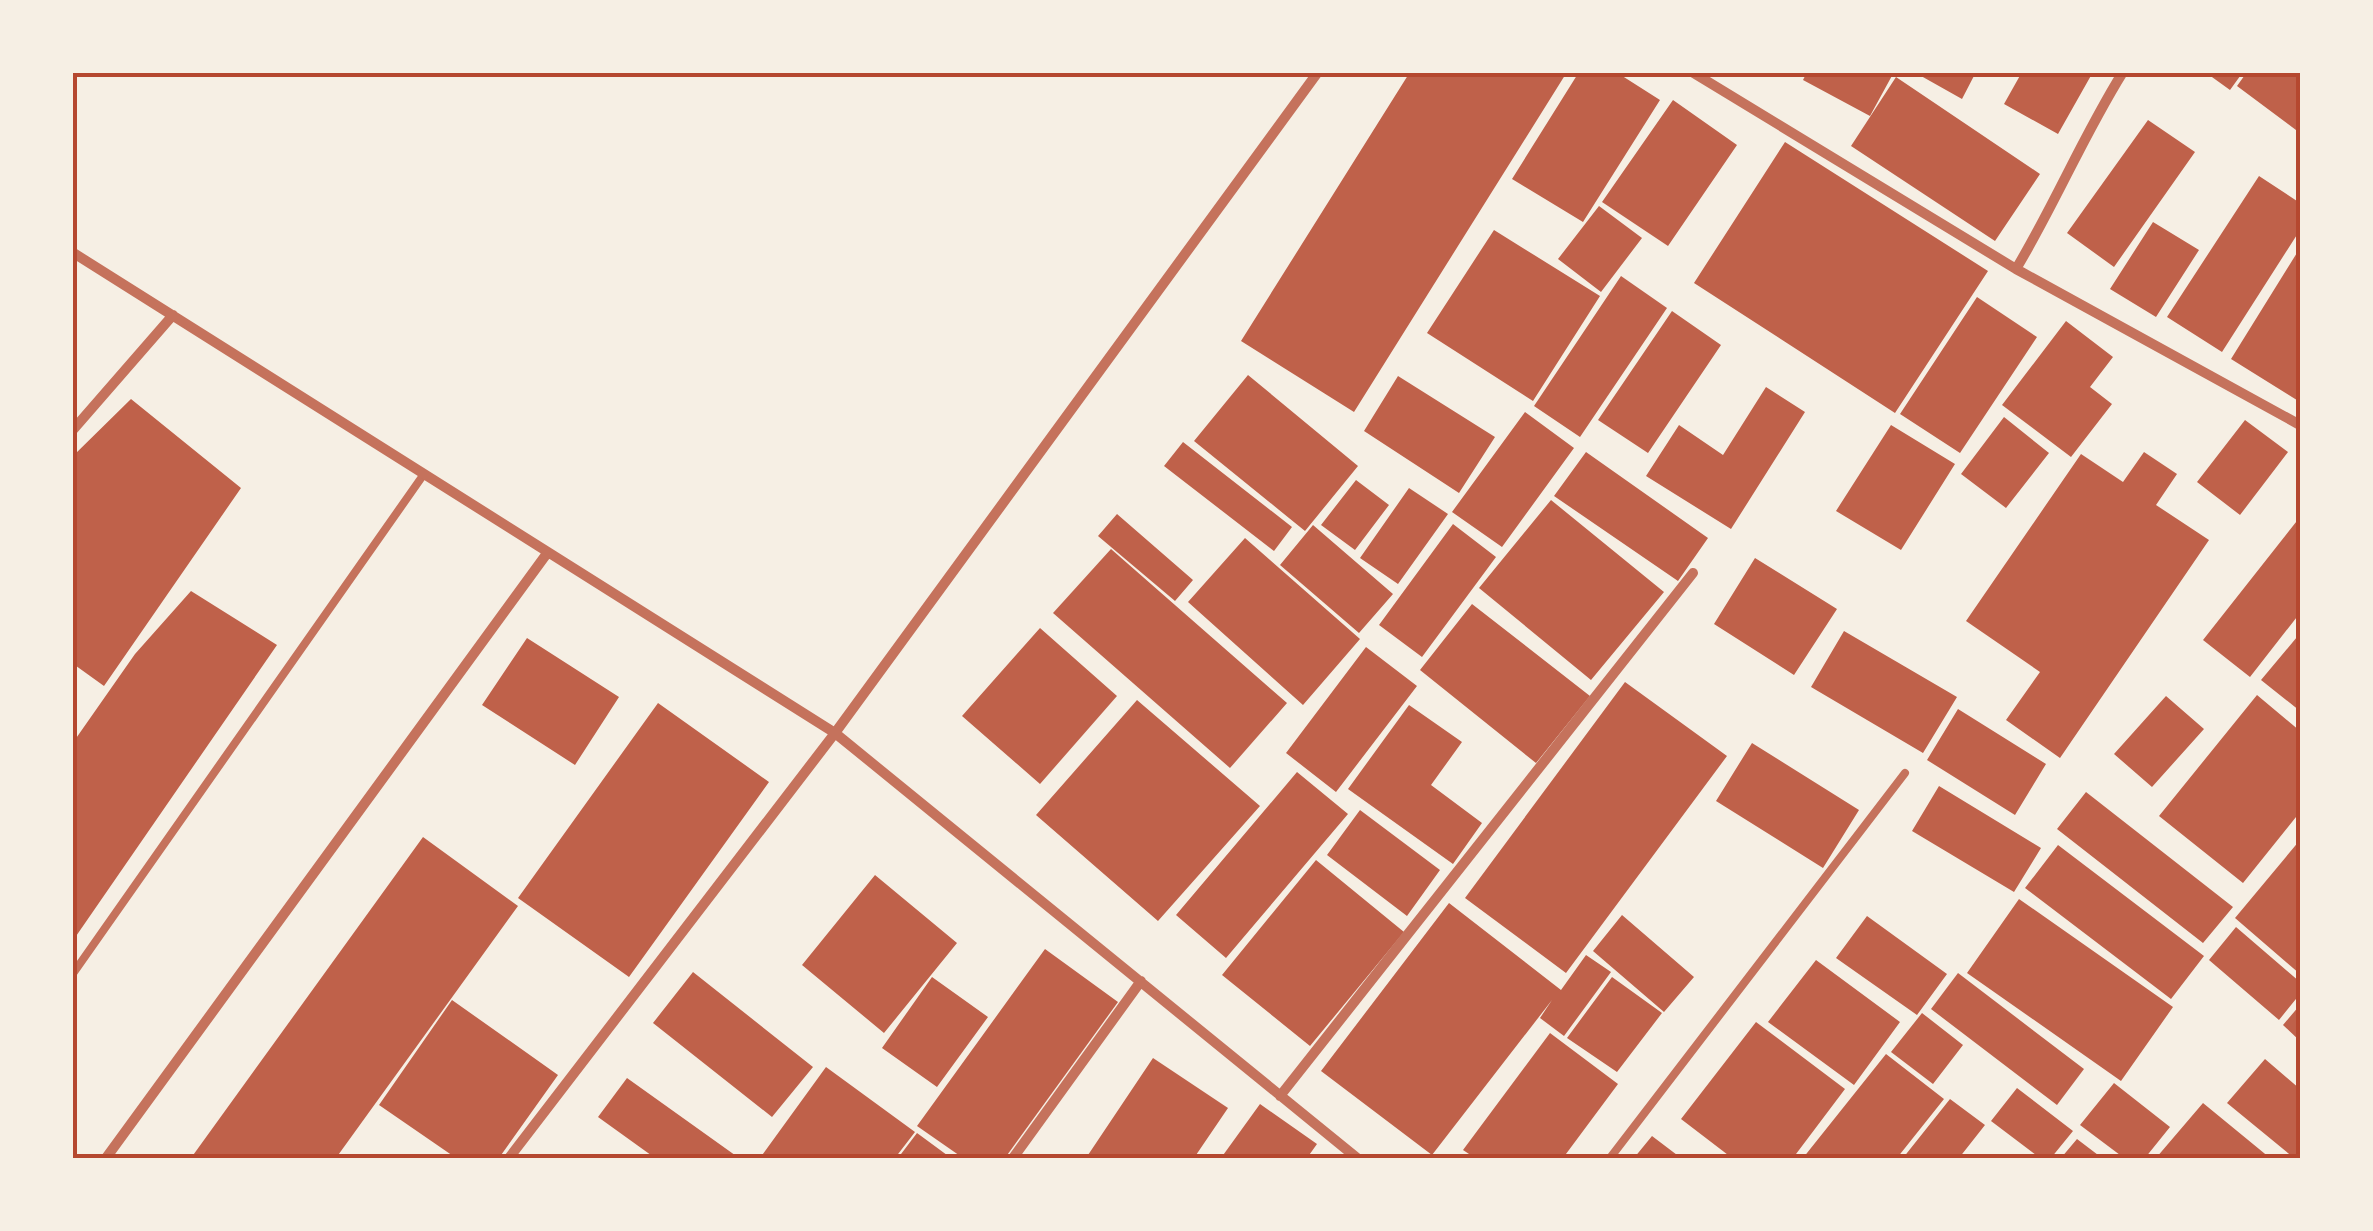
<svg xmlns="http://www.w3.org/2000/svg" width="2373" height="1231" viewBox="0 0 2373 1231" font-family="'Source Sans 3',sans-serif">
	<rect width="100%" height="100%" fill="#f6efe4"/>
	<!-- building -->
	<path fill="#bf614a" d="M 1410,72 L 1567,72 L 1354,412 L 1241,341 Z
		M 1579,72 L 1616,72 L 1660,100 L 1583,222 L 1512,179 Z
		M 1807,72 L 1894,72 L 1870,116 L 1803,80 Z
		M 1914,72 L 1976,72 L 1962,99 Z
		M 2022,72 L 2093,72 L 2058,134 L 2004,104 Z
		M 2205,72 L 2243,72 L 2230,90 Z
		M 2247,72 L 2300,72 L 2300,133 L 2237,86 Z
		M 1896,77 L 2040,174 L 1995,241 L 1851,146 Z
		M 1673,100 L 1737,145 L 1668,246 L 1602,202 Z
		M 2148,120 L 2195,152 L 2114,267 L 2067,233 Z
		M 1785,142 L 1988,271 L 1895,413 L 1694,283 Z
		M 2259,176 L 2300,203 L 2300,230 L 2222,352 L 2167,317 Z
		M 1599,206 L 1642,238 L 1601,292 L 1558,259 Z
		M 2153,222 L 2199,250 L 2156,317 L 2110,289 Z
		M 1494,230 L 1600,296 L 1533,401 L 1427,333 Z
		M 2300,248 L 2300,402 L 2231,359 Z
		M 1621,276 L 1667,308 L 1580,437 L 1534,406 Z
		M 1977,297 L 2037,337 L 1960,453 L 1900,414 Z
		M 1672,311 L 1721,345 L 1648,453 L 1598,420 Z
		M 2066,321 L 2113,357 L 2090,387 L 2112,404 L 2071,457 L 2002,405 Z
		M 1248,375 L 1358,466 L 1305,531 L 1194,441 Z
		M 1398,376 L 1495,437 L 1459,493 L 1364,431 Z
		M 1766,387 L 1805,412 L 1731,529 L 1646,476 L 1679,425 L 1723,455 Z
		M 131,399 L 241,488 L 104,686 L 72,663 L 72,457 Z
		M 1525,412 L 1574,448 L 1502,547 L 1452,512 Z
		M 2004,417 L 2049,453 L 2006,508 L 1961,474 Z
		M 2245,420 L 2288,452 L 2240,515 L 2197,482 Z
		M 1891,425 L 1955,464 L 1901,550 L 1836,511 Z
		M 1183,442 L 1292,527 L 1274,551 L 1164,466 Z
		M 1586,452 L 1708,538 L 1678,581 L 1554,496 Z
		M 2144,452 L 2177,474 L 2156,505 L 2209,540 L 2060,758 L 2006,720 L 2040,672 L 1966,621 L 2081,454 L 2123,482 Z
		M 1356,480 L 1389,505 L 1355,550 L 1321,525 Z
		M 1409,488 L 1448,514 L 1398,584 L 1360,558 Z
		M 1551,500 L 1664,592 L 1591,680 L 1479,588 Z
		M 1117,514 L 1193,580 L 1175,601 L 1098,536 Z
		M 2300,517 L 2300,613 L 2250,677 L 2203,640 Z
		M 1453,524 L 1496,557 L 1422,657 L 1379,625 Z
		M 1313,525 L 1393,594 L 1359,633 L 1280,565 Z
		M 1245,538 L 1360,639 L 1303,705 L 1188,602 Z
		M 1111,549 L 1287,703 L 1230,768 L 1053,613 Z
		M 1755,558 L 1837,609 L 1794,675 L 1714,624 Z
		M 191,591 L 277,645 L 72,942 L 72,744 L 135,654 Z
		M 1472,604 L 1590,696 L 1536,763 L 1420,670 Z
		M 1040,628 L 1117,696 L 1040,784 L 962,716 Z
		M 1844,631 L 1957,697 L 1923,753 L 1811,687 Z
		M 2297,637 L 2300,640 L 2300,711 L 2261,680 Z
		M 527,638 L 619,697 L 575,765 L 482,705 Z
		M 1366,647 L 1417,686 L 1336,792 L 1286,753 Z
		M 1625,682 L 1727,756 L 1566,973 L 1465,898 Z
		M 2257,695 L 2300,731 L 2300,812 L 2243,883 L 2159,816 Z
		M 2166,696 L 2204,729 L 2152,787 L 2114,754 Z
		M 1137,700 L 1260,806 L 1158,921 L 1036,815 Z
		M 658,703 L 769,782 L 629,977 L 518,898 Z
		M 1409,705 L 1462,742 L 1431,785 L 1482,823 L 1453,864 L 1348,789 Z
		M 1958,709 L 2046,764 L 2015,815 L 1927,760 Z
		M 1752,743 L 1859,810 L 1823,868 L 1716,801 Z
		M 1297,772 L 1348,814 L 1226,958 L 1176,915 Z
		M 1939,786 L 2041,848 L 2014,892 L 1912,831 Z
		M 2086,792 L 2233,907 L 2203,943 L 2057,829 Z
		M 1360,810 L 1440,870 L 1407,916 L 1327,855 Z
		M 423,837 L 518,906 L 336,1158 L 191,1158 Z
		M 2300,840 L 2300,974 L 2235,918 Z
		M 2058,845 L 2204,956 L 2171,999 L 2025,888 Z
		M 1316,860 L 1404,932 L 1310,1046 L 1222,975 Z
		M 875,875 L 957,943 L 884,1033 L 802,965 Z
		M 2019,899 L 2173,1007 L 2121,1081 L 1967,973 Z
		M 1449,903 L 1561,990 L 1586,955 L 1611,972 L 1564,1036 L 1540,1018 L 1552,1000 L 1432,1155 L 1321,1071 Z
		M 1622,915 L 1694,977 L 1664,1012 L 1593,951 Z
		M 1867,916 L 1947,974 L 1917,1015 L 1836,958 Z
		M 2236,927 L 2300,982 L 2300,994 L 2279,1020 L 2209,960 Z
		M 1045,949 L 1118,1002 L 1005,1158 L 963,1158 L 917,1126 Z
		M 1816,960 L 1900,1022 L 1854,1085 L 1768,1022 Z
		M 693,972 L 813,1067 L 772,1117 L 653,1023 Z
		M 1958,973 L 2084,1069 L 2057,1105 L 1931,1009 Z
		M 932,977 L 988,1017 L 937,1087 L 882,1048 Z
		M 1612,977 L 1662,1013 L 1617,1072 L 1567,1038 Z
		M 452,1000 L 558,1075 L 499,1158 L 456,1158 L 379,1105 Z
		M 2300,1005 L 2300,1041 L 2283,1025 Z
		M 1922,1013 L 1963,1045 L 1933,1084 L 1891,1052 Z
		M 1756,1022 L 1845,1089 L 1793,1158 L 1732,1158 L 1681,1119 Z
		M 1550,1033 L 1618,1084 L 1563,1158 L 1475,1158 L 1463,1150 Z
		M 1886,1054 L 1944,1099 L 1897,1158 L 1803,1158 Z
		M 1153,1058 L 1228,1108 L 1194,1158 L 1086,1158 Z
		M 2265,1059 L 2300,1089 L 2300,1151 L 2294,1158 L 2227,1103 Z
		M 826,1067 L 915,1132 L 895,1158 L 760,1158 Z
		M 627,1078 L 739,1158 L 655,1158 L 598,1117 Z
		M 2114,1083 L 2170,1127 L 2145,1158 L 2124,1158 L 2080,1125 Z
		M 2017,1088 L 2073,1131 L 2051,1158 L 2040,1158 L 1991,1121 Z
		M 1950,1099 L 1985,1125 L 1959,1158 L 1903,1158 Z
		M 2203,1103 L 2270,1158 L 2156,1158 Z
		M 1260,1104 L 1317,1144 L 1307,1158 L 1221,1158 Z
		M 917,1133 L 951,1158 L 898,1158 Z
		M 1652,1136 L 1681,1158 L 1634,1158 Z
		M 2077,1139 L 2102,1158 L 2061,1158 Z"/>
	<g fill="none" stroke-linecap="round" stroke-linejoin="round">
		<!-- service -->
		<path stroke="#c5725c" stroke-width="8" d="M 72,975 L 424,474
			M 1610,1158 L 1905,773"/>
		<!-- minor -->
		<path stroke="#c5725c" stroke-width="10" d="M 1692,72 L 2016,269 L 2300,425
			M 72,252 L 835,733 L 1357,1158
			M 2016,269 C 2055,204 2083,136 2123,72
			M 72,431 L 173,315
			M 1280,1096 L 1693,573
			M 106,1158 L 548,552
			M 509,1158 L 835,733 L 1318,72
			M 1013,1158 L 1141,981"/>
	</g>
	<!-- border -->
	<rect width="2373" height="1231" fill="none" stroke="#f6efe4" stroke-width="150"/>
	<rect x="75" y="75" width="2223" height="1081" fill="none" stroke="#b5482f" stroke-width="4"/>
</svg>
